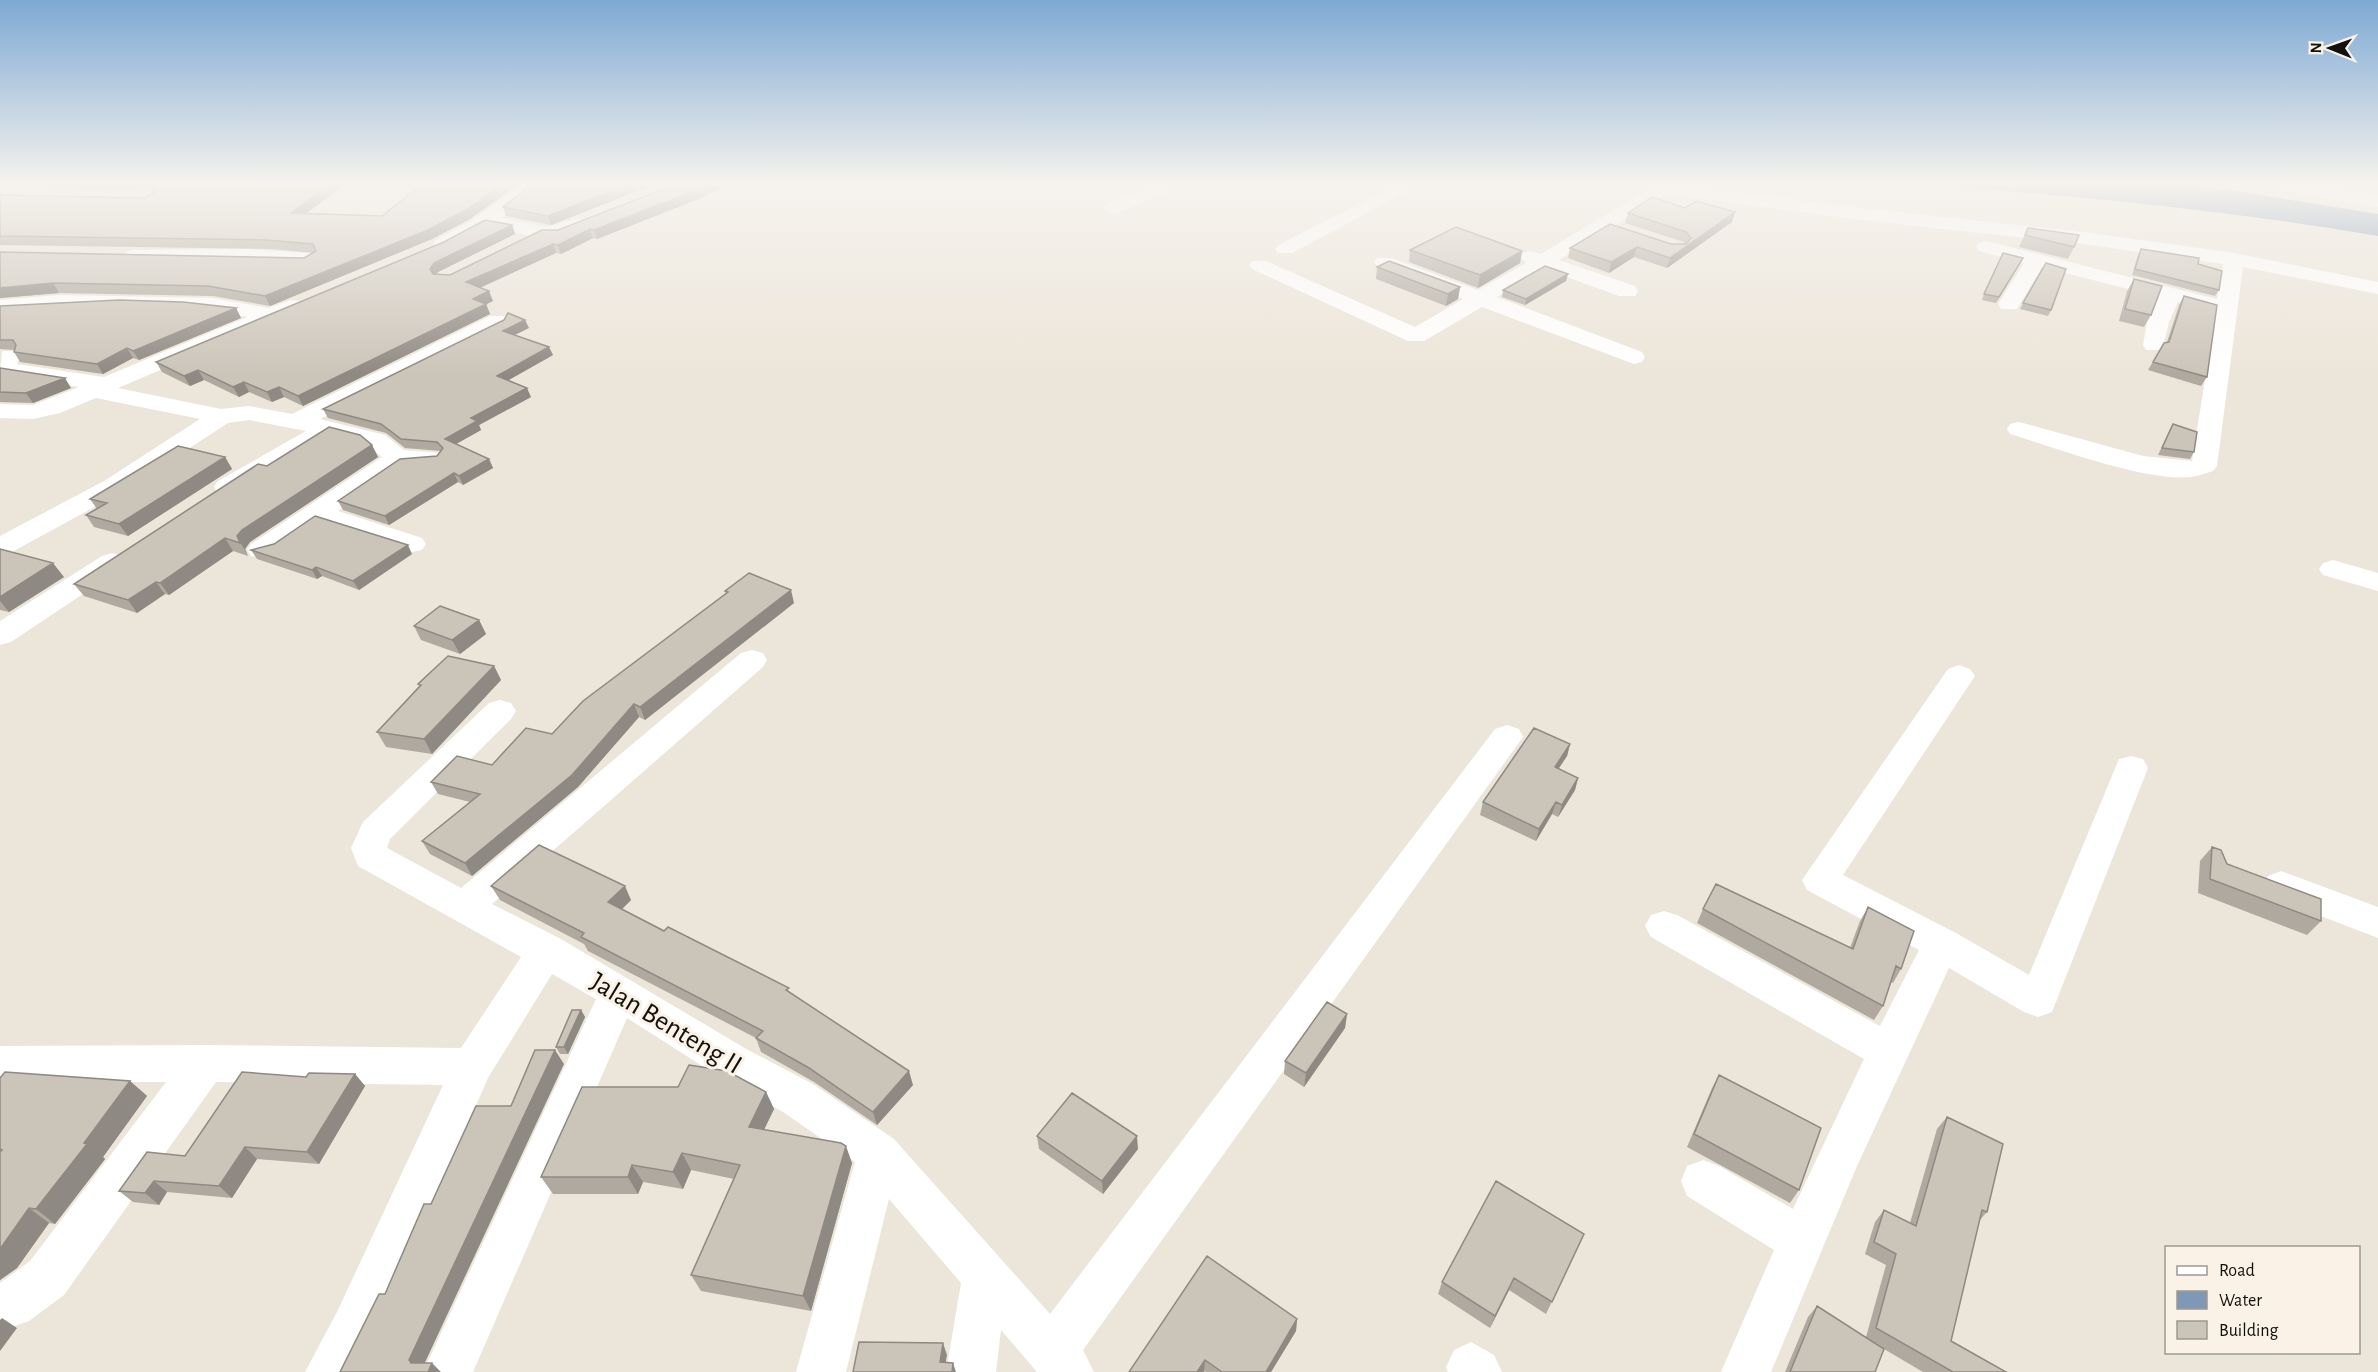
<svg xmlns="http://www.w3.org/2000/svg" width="2378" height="1372" viewBox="0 0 2378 1372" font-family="'Alegreya Sans',sans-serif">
	<rect width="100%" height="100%" fill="#ece5d9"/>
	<!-- water -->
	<path fill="#7f98b5" d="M 1884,182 L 2179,182 L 2378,214 L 2378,236 C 2215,208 2049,193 1884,182 Z"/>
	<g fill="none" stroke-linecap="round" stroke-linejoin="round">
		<!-- minor -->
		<path fill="#fff" fill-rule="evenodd" d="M 525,182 L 547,182 L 501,218 L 547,227 L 579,218 L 589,224 L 586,228 L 547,239 L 488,227 L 450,248 L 436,248 L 433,244 L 436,240 L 471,221 Z
			M 1157,182 L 1183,182 L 1181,186 L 1120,212 L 1113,214 L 1103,208 L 1106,204 Z
			M 1401,182 L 1425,182 L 1292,253 L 1278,253 L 1275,249 L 1278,245 Z
			M 1638,182 L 1665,182 L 1861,208 L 2083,232 L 2234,253 L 2378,282 L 2378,294 L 2243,267 L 2217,466 L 2213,471 C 2206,473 2198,476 2191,477 C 2146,482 2055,448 2010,434 L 2007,429 L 2010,424 L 2019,422 L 2143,456 L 2192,461 L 2216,311 L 2178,302 L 2169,322 L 2162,350 L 2146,350 L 2143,345 L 2147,322 L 2159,297 L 2042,267 L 2017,309 L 2001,309 L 1998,304 L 2024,263 L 1979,251 L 1976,247 L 1979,243 L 1986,241 L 2217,299 L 2223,264 L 2083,244 L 1861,220 L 1665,194 L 1559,260 L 1635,286 L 1638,291 L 1635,296 L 1619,296 L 1545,269 L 1497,297 L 1642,352 L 1645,357 L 1642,362 L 1634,364 L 1482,307 L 1424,341 L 1408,341 L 1252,269 L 1249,265 L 1252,261 L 1266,261 L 1415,327 L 1463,299 L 1377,266 L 1374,262 L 1377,258 L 1391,258 L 1478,290 L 1526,263 L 1520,257 L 1523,253 L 1530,251 L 1541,254 L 1648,189 Z
			M 2259,182 L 2303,182 L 2378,195 L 2378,207 L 2268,188 Z
			M 247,249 L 309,253 L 316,255 L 319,259 L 316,263 L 309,265 L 247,261 L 133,262 L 126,260 L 123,256 L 126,252 L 133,250 Z
			M 59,295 L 213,298 L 268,308 L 291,300 L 299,301 L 302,306 L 299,311 L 118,388 L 221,409 L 249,406 L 292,414 L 490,316 L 506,316 L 509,321 L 506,326 L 320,419 L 385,435 L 404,450 L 441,453 L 445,458 L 441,463 L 404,466 L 338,511 L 422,538 L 426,544 L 422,550 L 412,552 L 402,550 L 320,523 C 301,536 275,562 251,556 L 247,550 L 251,544 L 382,457 L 367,445 L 333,436 L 236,493 L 227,495 L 218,493 L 214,487 L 218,481 L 306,431 L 249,420 L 228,423 L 122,492 L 10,553 L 0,555 L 0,536 L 104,481 L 200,419 L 96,398 L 60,413 L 33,419 L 0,418 L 0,404 L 33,405 L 79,387 L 3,375 L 0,373 L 2,351 L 18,351 L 21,356 L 17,364 L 104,377 L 247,317 C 172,303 76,306 0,314 L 0,300 Z
			M 112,553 L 122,556 L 126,562 L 122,568 L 11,642 L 0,645 L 0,621 L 102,556 Z
			M 2333,560 L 2378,573 L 2378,591 L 2323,575 L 2319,569 L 2323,563 Z
			M 752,650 L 763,653 L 767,660 L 763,667 L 492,904 L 561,939 L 748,1050 L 813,1084 L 894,1139 L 1050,1314 L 1495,729 L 1507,725 L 1519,729 L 1523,737 L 1083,1350 L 1094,1372 L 1037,1372 L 1001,1330 L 996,1372 L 946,1372 L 961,1283 L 889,1199 L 846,1372 L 796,1372 L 855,1162 L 783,1112 L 718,1076 L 627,1018 L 473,1372 L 423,1372 L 596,999 L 552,974 L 488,1078 L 371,1346 L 357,1372 L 305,1372 L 337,1312 L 443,1085 L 216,1082 L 64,1295 L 29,1321 L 0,1331 L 0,1283 L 30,1261 L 166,1082 L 0,1082 L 0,1046 L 205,1045 L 461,1048 L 521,957 L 358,866 L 351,848 L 363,822 L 489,703 L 500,700 L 511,703 L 516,711 L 511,719 L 390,839 L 387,848 L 461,888 L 741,653 Z
			M 1959,665 L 1970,669 L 1975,676 L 1843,875 L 1956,933 L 2029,975 L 2119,759 L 2131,756 L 2143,759 L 2148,768 L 2052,1012 L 2038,1017 L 2024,1012 L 1949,968 L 1857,1166 L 1771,1372 L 1721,1372 L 1774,1250 L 1687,1196 L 1681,1181 L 1687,1166 L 1703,1160 L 1719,1166 L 1793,1209 L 1864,1059 L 1651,937 L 1645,926 L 1651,915 L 1664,911 L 1677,915 L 1880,1026 L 1919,950 L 1807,890 L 1802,880 L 1948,669 Z
			M 2281,871 L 2378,907 L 2378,938 L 2268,896 L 2263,886 L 2268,876 Z
			M 1471,1342 L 1494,1355 L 1502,1372 L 1448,1372 L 1446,1367 L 1454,1350 Z"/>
	</g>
	<!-- wall -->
	<path fill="#afa99f" d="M 0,182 L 348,182 L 306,213 L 382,216 L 424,182 L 521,182 L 470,219 L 432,239 L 270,306 L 213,296 L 59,293 L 0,298 L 0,252 L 304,258 L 313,253 L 271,249 L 0,245 L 0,195 L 146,198 L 154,193 L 151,191 L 0,187 Z
		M 535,182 L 660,182 L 551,225 L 506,216 L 503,207 Z
		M 701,198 L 597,239 L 593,238 L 561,254 L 556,253 L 480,288 L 493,301 L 486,304 L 490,314 L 303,406 L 284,397 L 272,402 L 249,392 L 239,397 L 204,380 L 190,386 L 162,372 L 156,362 L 512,225 L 515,234 L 438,272 L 436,274 L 450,275 L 558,230 Z
		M 1685,208 L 1735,212 L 1732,222 L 1667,268 L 1634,257 L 1609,273 L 1568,258 L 1570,248 L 1685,244 L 1684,242 L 1625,223 L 1628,213 Z
		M 2028,228 L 2074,247 L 2068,259 L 2019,247 Z
		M 2141,249 L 2198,264 L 2219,290 L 2215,296 L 2132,275 L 2138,255 Z
		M 1410,250 L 1522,251 L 1520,263 L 1478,288 L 1409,262 Z
		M 2023,258 L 1996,303 L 1982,300 L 1984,294 Z
		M 1377,267 L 1460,287 L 1458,299 L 1446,306 L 1376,279 Z
		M 1568,274 L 1566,281 L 1525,305 L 1502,297 L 1503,290 Z
		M 2134,279 L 2151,315 L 2144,327 L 2119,321 L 2127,291 Z
		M 2184,296 L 2207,377 L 2201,386 L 2148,370 L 2164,343 L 2167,342 L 2179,305 Z
		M 2023,303 L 2051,310 L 2048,316 L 2020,309 Z
		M 0,306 L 236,308 L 241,318 L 139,360 L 133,358 L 103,374 L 20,362 L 14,352 L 15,350 L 0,349 L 0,353 Z
		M 529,328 L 515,335 L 553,355 L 508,380 L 531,397 L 479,425 L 481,430 L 456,444 L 489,459 L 493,468 L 463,485 L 458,482 L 389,525 L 343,510 L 338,501 L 437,456 L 441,451 L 405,448 L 386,433 L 328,418 L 323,409 Z
		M 0,368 L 71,388 L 33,403 L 0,402 Z
		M 2173,424 L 2194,452 L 2190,459 L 2158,455 Z
		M 372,445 L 378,457 L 250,542 L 245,549 L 248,556 L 233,551 L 169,595 L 165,594 L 137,613 L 84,596 L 74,584 L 267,466 Z
		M 225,457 L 232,469 L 128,536 L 94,527 L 86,515 L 97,509 L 90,499 Z
		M 0,549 L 64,577 L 9,612 L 0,610 Z
		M 251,550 L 412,554 L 359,590 L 322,576 L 317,579 L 257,559 Z
		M 725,591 L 794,603 L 645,720 L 639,717 L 578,787 L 472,876 L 430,854 L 422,841 L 470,802 L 438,794 L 431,782 L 492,765 L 552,734 L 726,594 Z
		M 479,620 L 486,634 L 460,654 L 421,640 L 414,626 Z
		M 494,666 L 501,680 L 432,754 L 386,747 L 377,732 L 419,686 L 418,684 Z
		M 1570,744 L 1567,756 L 1558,769 L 1578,778 L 1575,790 L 1558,817 L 1552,814 L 1536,841 L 1480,815 L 1483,802 Z
		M 2212,847 L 2227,864 L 2321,921 L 2307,935 L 2198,893 L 2200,861 Z
		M 491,886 L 631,900 L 622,909 L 791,994 L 913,1085 L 877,1125 L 814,1082 L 761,1052 L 756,1038 L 588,951 L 584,944 L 500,900 Z
		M 1868,907 L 1901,969 L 1893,983 L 1891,982 L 1883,1006 L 1874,1020 L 1697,923 L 1703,909 L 1850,948 L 1860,921 Z
		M 581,1010 L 585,1017 L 568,1054 L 560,1054 L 556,1047 Z
		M 1347,1014 L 1345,1028 L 1304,1087 L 1284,1074 L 1285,1061 Z
		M 355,1074 L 365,1086 L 319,1164 L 257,1159 L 232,1198 L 167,1192 L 159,1205 L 133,1202 L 119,1191 L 185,1156 L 306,1077 Z
		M 1719,1075 L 1799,1190 L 1790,1203 L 1687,1147 L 1712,1088 Z
		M 0,1078 L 130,1081 L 147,1096 L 103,1157 L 105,1159 L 55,1224 L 49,1223 L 17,1268 L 0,1280 Z
		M 766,1092 L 774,1109 L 764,1130 L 852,1163 L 811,1311 L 701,1291 L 691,1275 L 734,1179 L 691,1170 L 683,1189 L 643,1182 L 638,1194 L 553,1194 L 541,1177 Z
		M 1947,1117 L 1987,1212 L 1979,1221 L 1951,1341 L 2006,1372 L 1923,1372 L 1884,1349 L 1875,1372 L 1785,1372 L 1808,1317 L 1817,1306 L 1866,1337 L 1886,1265 L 1865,1254 L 1875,1222 L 1884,1210 L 1910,1223 L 1937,1129 Z
		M 1037,1136 L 1138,1149 L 1103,1194 L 1039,1149 Z
		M 1584,1234 L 1546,1314 L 1509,1290 L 1490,1328 L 1438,1294 L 1442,1282 Z
		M 1297,1319 L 1296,1331 L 1271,1372 L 1206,1372 L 1205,1371 L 1204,1372 L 1129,1372 Z"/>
	<!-- shaded-wall -->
	<path fill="#8e8982" d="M 332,182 L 348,182 L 295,222 L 291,213 Z
		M 506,182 L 521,182 L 470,219 L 432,239 L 270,306 L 265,296 Z
		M 634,182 L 660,182 L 551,225 L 548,216 Z
		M 713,182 L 733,182 L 701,198 L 597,239 L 594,230 Z
		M 1735,212 L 1732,222 L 1667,268 L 1670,258 Z
		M 512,225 L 515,234 L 438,272 L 434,278 L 430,269 L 434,263 Z
		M 590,229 L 593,238 L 561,254 L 558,245 Z
		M 553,244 L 556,253 L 470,292 L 466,282 Z
		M 1637,247 L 1634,257 L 1609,273 L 1611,262 Z
		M 1522,251 L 1520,263 L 1478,288 L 1480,275 Z
		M 2023,258 L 2020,264 L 1996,303 L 1999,297 Z
		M 1568,274 L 1566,281 L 1525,305 L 1526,299 Z
		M 53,283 L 59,293 L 0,298 L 0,288 Z
		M 1460,287 L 1458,299 L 1446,306 L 1448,294 Z
		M 489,291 L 493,301 L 477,309 L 473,299 Z
		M 486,304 L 490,314 L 303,406 L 298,396 Z
		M 236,308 L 241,318 L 139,360 L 133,351 Z
		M 525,320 L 529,328 L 506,339 L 503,331 Z
		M 549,347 L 553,355 L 500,385 L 497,376 Z
		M 127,348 L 133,358 L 103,374 L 97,364 Z
		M 198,370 L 204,380 L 190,386 L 184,376 Z
		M 65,378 L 71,388 L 33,403 L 26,393 Z
		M 244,382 L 249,392 L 239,397 L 233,387 Z
		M 279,387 L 284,397 L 272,402 L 267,392 Z
		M 527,388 L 531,397 L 479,425 L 481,430 L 449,448 L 445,439 L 471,418 Z
		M 372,445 L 378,457 L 250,542 L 245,549 L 248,556 L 237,536 L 242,530 Z
		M 225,457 L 232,469 L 128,536 L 119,524 Z
		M 489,459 L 493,468 L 463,485 L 459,476 Z
		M 454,473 L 458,482 L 389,525 L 385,516 Z
		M 225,538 L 233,551 L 169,595 L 160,583 Z
		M 408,545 L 412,554 L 359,590 L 353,581 Z
		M 53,563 L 64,577 L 9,612 L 0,601 L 0,597 Z
		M 316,567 L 322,576 L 317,579 L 312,570 Z
		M 156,582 L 165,594 L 137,613 L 128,600 Z
		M 791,590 L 794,603 L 645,720 L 640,707 Z
		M 479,620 L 486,634 L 460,654 L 452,640 Z
		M 494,666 L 501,680 L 432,754 L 424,739 Z
		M 634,704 L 639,717 L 578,787 L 472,876 L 465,863 Z
		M 1570,744 L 1567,756 L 1551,780 L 1555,767 Z
		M 1578,778 L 1575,790 L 1558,817 L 1562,805 Z
		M 1556,802 L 1552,814 L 1536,841 L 1539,829 Z
		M 625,886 L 631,900 L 615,916 L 608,902 Z
		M 581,1010 L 585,1017 L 568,1054 L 564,1047 Z
		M 1347,1014 L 1345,1028 L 1304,1087 L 1306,1073 Z
		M 555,1050 L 564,1064 L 421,1371 L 411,1363 L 409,1360 Z
		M 909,1071 L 913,1085 L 877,1125 L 873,1112 Z
		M 355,1074 L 365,1086 L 319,1164 L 307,1152 Z
		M 130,1081 L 147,1096 L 103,1157 L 105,1159 L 55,1224 L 36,1209 Z
		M 766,1092 L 774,1109 L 757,1144 L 749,1127 Z
		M 1137,1136 L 1138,1149 L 1103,1194 L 1102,1181 Z
		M 846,1146 L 852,1163 L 811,1311 L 803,1296 Z
		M 245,1147 L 257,1159 L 232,1198 L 219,1186 Z
		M 682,1153 L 691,1170 L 683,1189 L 673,1172 Z
		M 632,1165 L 643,1182 L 638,1194 L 628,1177 Z
		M 154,1181 L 167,1192 L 159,1205 L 145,1193 Z
		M 29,1208 L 49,1223 L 17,1268 L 0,1280 L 0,1249 Z
		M 1514,1278 L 1509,1290 L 1490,1328 L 1495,1316 Z
		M 2,1318 L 17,1328 L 0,1351 L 0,1320 Z
		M 1297,1319 L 1296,1331 L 1271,1372 L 1266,1372 Z
		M 943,1343 L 947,1355 L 944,1372 L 940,1362 Z
		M 1205,1360 L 1204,1372 L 1197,1372 Z
		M 432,1363 L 441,1372 L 428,1372 Z
		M 953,1363 L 956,1372 L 952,1372 Z"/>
	<!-- building -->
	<path fill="#cbc4b9" stroke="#8e8982" stroke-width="1.5" d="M 147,182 L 332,182 L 291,213 L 382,216 L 424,182 L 506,182 L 466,210 L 428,230 L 265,296 L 208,286 L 53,283 L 0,288 L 0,252 L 304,258 L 316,251 L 313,244 L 266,240 L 0,236 L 0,195 L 146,198 L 157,191 Z
		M 535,182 L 634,182 L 548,216 L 503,207 Z
		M 682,182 L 713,182 L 699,189 L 594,230 L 590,229 L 558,245 L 553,244 L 466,282 L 489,291 L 473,299 L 486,304 L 298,396 L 279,387 L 267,392 L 244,382 L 233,387 L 198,370 L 184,376 L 156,362 L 444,242 L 485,220 L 512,225 L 434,263 L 430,269 L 433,274 L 450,275 L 542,230 L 558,230 Z
		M 1652,197 L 1685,208 L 1696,201 L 1735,212 L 1670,258 L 1637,247 L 1611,262 L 1570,248 L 1610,224 L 1671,244 L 1686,244 L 1691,238 L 1686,232 L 1628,213 Z
		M 1456,227 L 1522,251 L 1480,275 L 1410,250 Z
		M 2028,228 L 2079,235 L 2074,247 L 2025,235 Z
		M 2141,249 L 2199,258 L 2198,264 L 2222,271 L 2219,290 L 2135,269 Z
		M 2003,253 L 2023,258 L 1999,297 L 1984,294 Z
		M 1389,261 L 1460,287 L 1448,294 L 1377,267 Z
		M 2046,263 L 2066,269 L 2051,310 L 2023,303 Z
		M 1545,266 L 1568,274 L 1526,299 L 1503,290 Z
		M 2134,279 L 2162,286 L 2151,315 L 2125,309 Z
		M 2184,296 L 2217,305 L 2207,377 L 2153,362 L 2164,343 L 2169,342 Z
		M 119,300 L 183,302 L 236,308 L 133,351 L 127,348 L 97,364 L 14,352 L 16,345 L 13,340 L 0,340 L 0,306 Z
		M 508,313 L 525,320 L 503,331 L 549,347 L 497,376 L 527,388 L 471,418 L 477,421 L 445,439 L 489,459 L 459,476 L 454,473 L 385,516 L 338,501 L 400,459 L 437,456 L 443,448 L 437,442 L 401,439 L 381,424 L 323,409 L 504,320 Z
		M 0,368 L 65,378 L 26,393 L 0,392 Z
		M 2173,424 L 2197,432 L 2194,452 L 2162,448 Z
		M 329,427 L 360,435 L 372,445 L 242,530 L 237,536 L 240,543 L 225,538 L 160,583 L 156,582 L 128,600 L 74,584 L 252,468 L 258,464 L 267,466 Z
		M 178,446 L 225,457 L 119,524 L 86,515 L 107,503 L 90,499 Z
		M 315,516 L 408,545 L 353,581 L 316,567 L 312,570 L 251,550 L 274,544 Z
		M 0,549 L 53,563 L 0,597 Z
		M 749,573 L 791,590 L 640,707 L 634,704 L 572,775 L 465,863 L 422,841 L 480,794 L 431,782 L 457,756 L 492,765 L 526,728 L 552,734 L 583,701 L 728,592 L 725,591 Z
		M 440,606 L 479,620 L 452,640 L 414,626 Z
		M 448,656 L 494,666 L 424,739 L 377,732 L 421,685 L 418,684 Z
		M 1534,728 L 1570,744 L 1555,767 L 1578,778 L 1562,805 L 1556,802 L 1539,829 L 1483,802 Z
		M 539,845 L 625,886 L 608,902 L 664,931 L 668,927 L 789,988 L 786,990 L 909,1071 L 873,1112 L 809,1068 L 756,1038 L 763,1031 L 581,937 L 584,933 L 491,886 Z
		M 2212,847 L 2221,850 L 2227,864 L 2321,899 L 2321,921 L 2210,879 Z
		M 1716,884 L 1853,949 L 1868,907 L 1914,931 L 1901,969 L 1896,966 L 1883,1006 L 1703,909 Z
		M 1327,1002 L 1347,1014 L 1306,1073 L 1285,1061 Z
		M 572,1010 L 581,1010 L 564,1047 L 556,1047 Z
		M 535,1050 L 555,1050 L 409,1360 L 411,1363 L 432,1363 L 428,1372 L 340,1372 L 379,1294 L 385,1294 L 424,1204 L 431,1204 L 476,1106 L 511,1106 Z
		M 689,1065 L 727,1071 L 766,1092 L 749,1127 L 841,1143 L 846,1146 L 803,1296 L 691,1275 L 740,1165 L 682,1153 L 673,1172 L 632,1165 L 628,1177 L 541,1177 L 582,1087 L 678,1087 Z
		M 5,1072 L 130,1081 L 84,1143 L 87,1144 L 36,1209 L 29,1208 L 0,1249 L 0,1152 L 2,1150 L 0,1149 L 0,1078 Z
		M 242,1072 L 306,1077 L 309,1073 L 355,1074 L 307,1152 L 245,1147 L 219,1186 L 154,1181 L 145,1193 L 119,1191 L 147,1152 L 185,1156 Z
		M 1719,1075 L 1821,1128 L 1799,1190 L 1694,1134 Z
		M 1072,1093 L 1137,1136 L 1102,1181 L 1037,1136 Z
		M 1947,1117 L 2003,1144 L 1987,1212 L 1982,1210 L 1951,1341 L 2006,1372 L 1953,1372 L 1876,1328 L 1896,1254 L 1874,1242 L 1884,1210 L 1916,1226 Z
		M 1496,1181 L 1584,1234 L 1552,1302 L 1514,1278 L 1495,1316 L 1442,1282 Z
		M 1207,1256 L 1297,1319 L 1266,1372 L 1222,1372 L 1205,1360 L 1197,1372 L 1129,1372 Z
		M 1817,1306 L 1884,1349 L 1875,1372 L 1790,1372 Z
		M 859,1342 L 943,1343 L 940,1362 L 953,1363 L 952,1372 L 853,1372 Z"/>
	<!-- sky -->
	<linearGradient id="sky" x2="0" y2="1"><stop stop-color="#7ea9d4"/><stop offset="0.49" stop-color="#f6f3ee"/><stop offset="1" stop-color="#f6f3ee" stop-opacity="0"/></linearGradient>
	<rect width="2378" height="375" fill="url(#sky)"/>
	<g text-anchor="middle" stroke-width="6" stroke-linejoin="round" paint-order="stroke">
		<!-- near-street labels -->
		<g font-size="28" fill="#13110d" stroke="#faf2e7">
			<text transform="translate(667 1022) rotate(31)" y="10">Jalan Benteng II</text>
		</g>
	</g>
	<!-- legend -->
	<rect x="2165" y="1246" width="195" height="108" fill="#faf2e7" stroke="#9e9890" stroke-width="1.5"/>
	<rect x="2177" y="1266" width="30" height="9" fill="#ffffff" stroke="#9e9890" stroke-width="1.5"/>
	<text x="2219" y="1276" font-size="18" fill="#13110d">Road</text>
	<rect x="2177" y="1291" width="30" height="18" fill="#7f98b5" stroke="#9e9890" stroke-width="1.5"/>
	<text x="2219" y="1306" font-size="18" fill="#13110d">Water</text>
	<rect x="2177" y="1321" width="30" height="18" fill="#cbc4b9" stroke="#9e9890" stroke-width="1.5"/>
	<text x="2219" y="1336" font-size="18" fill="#13110d">Building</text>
	<!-- north arrow -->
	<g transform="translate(2330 48) rotate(271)" stroke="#faf2e7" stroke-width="4.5" paint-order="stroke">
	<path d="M0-4.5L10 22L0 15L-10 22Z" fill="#13110d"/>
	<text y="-9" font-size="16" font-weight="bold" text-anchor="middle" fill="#13110d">N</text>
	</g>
</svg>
